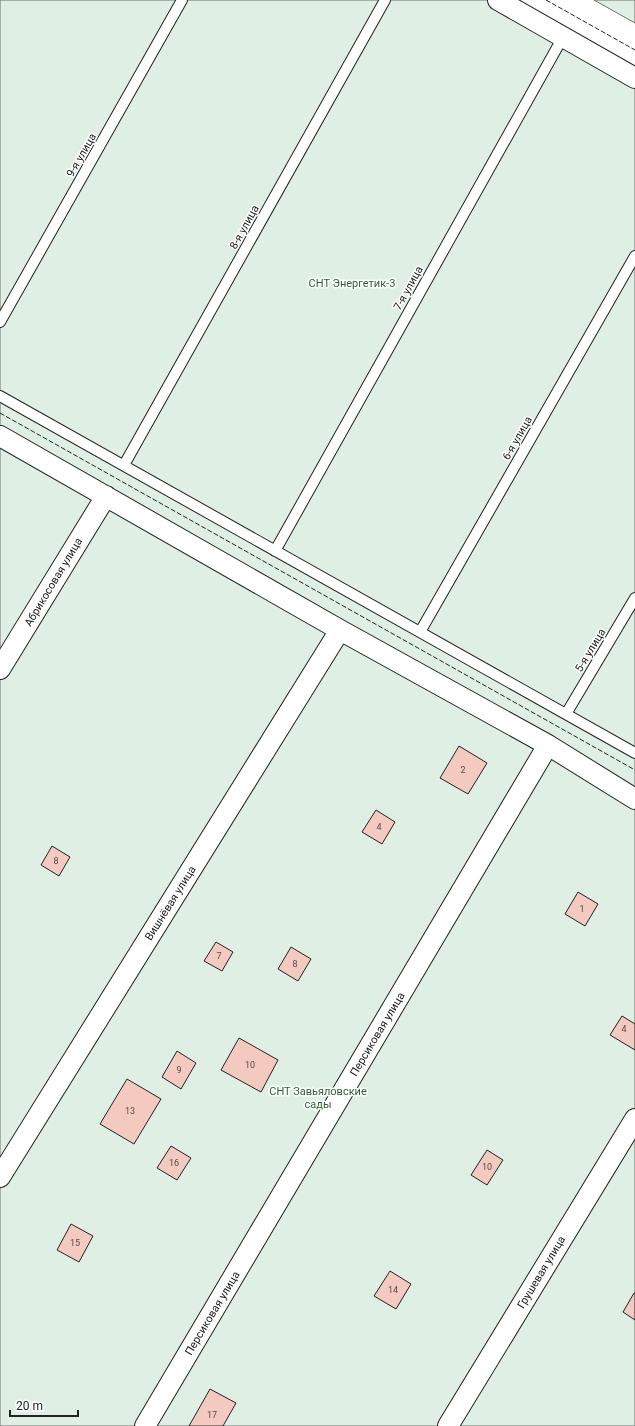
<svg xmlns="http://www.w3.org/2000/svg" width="635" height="1426" viewBox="0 0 635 1426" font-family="Roboto,sans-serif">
	<rect width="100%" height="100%" fill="#fff"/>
	<!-- green -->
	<path fill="#e0efe3" stroke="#6f6f6f" d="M 0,0 L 517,0 L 635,67 L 635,1426 L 0,1426 Z
		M 594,0 L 635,0 L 635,23 Z"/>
	<!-- building -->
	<path fill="#f3c9c0" stroke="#222" d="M 459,746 L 487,763 L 468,794 L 440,778 Z
		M 376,810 L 395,822 L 382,844 L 362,832 Z
		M 52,846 L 70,857 L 59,876 L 41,865 Z
		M 578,892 L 598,904 L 585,926 L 565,914 Z
		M 216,942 L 233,952 L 222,971 L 204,961 Z
		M 291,947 L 311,959 L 298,981 L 278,969 Z
		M 622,1016 L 635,1024 L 635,1050 L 610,1035 Z
		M 239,1038 L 278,1060 L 261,1092 L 221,1070 Z
		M 177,1051 L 196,1063 L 181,1089 L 162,1077 Z
		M 127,1079 L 161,1099 L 134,1144 L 100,1124 Z
		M 171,1146 L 191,1158 L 177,1180 L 157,1168 Z
		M 487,1150 L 503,1160 L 487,1185 L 471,1175 Z
		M 71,1224 L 93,1236 L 79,1262 L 57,1250 Z
		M 390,1271 L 411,1284 L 396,1309 L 374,1296 Z
		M 634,1293 L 635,1293 L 635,1320 L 623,1312 Z
		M 210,1389 L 236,1403 L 223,1426 L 189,1426 Z"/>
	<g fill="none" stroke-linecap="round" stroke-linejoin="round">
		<defs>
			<path id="service" d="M 0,322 L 182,0
				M 0,396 L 635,753
				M 124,465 L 385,0
				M 275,551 L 563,37
				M 420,632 L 635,256
				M 566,714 L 635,598"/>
			<path id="minor" d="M 498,0 L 635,78
				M 0,436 L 340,630 L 548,745 L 635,799
				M 0,669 L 106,496
				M 0,1177 L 340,630
				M 145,1426 L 548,745
				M 448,1426 L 635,1119"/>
		</defs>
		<!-- service casing -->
		<use href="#service" stroke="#222" stroke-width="12"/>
		<!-- minor casing -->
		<use href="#minor" stroke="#222" stroke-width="22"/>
		<!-- service -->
		<use href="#service" stroke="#fff" stroke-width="10"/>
		<!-- minor -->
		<use href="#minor" stroke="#fff" stroke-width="20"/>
		<!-- fence -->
		<path stroke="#222" stroke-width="1" stroke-dasharray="5 2" stroke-linecap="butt" d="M 546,0 L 635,50
			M 0,413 L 635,770"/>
	</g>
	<g text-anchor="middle" stroke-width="3" stroke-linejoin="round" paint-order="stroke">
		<!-- number labels -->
		<g font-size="9" fill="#564c4a">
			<text x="463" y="773">2</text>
			<text x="379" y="830">4</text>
			<text x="56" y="864">8</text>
			<text x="582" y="912">1</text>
			<text x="219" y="959">7</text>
			<text x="295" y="967">8</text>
			<text x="624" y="1032">4</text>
			<text x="250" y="1068">10</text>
			<text x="179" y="1073">9</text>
			<text x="130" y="1114">13</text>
			<text x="174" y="1166">16</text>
			<text x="487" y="1170">10</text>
			<text x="75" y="1246">15</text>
			<text x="393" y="1293">14</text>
			<text x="212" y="1418">17</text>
		</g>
		<!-- street labels -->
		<g font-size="11" fill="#222" stroke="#fff">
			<text transform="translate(81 155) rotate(-60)" y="4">9-я улица</text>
			<text transform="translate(244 227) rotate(-61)" y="4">8-я улица</text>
			<text transform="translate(408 288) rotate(-61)" y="4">7-я улица</text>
			<text transform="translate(517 438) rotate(-60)" y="4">6-я улица</text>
			<text transform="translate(53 582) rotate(-59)" y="4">Абрикосовая улица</text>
			<text transform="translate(590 650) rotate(-59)" y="4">5-я улица</text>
			<text transform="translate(170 903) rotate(-58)" y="4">Вишнёвая улица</text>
			<text transform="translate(377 1034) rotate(-59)" y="4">Персиковая улица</text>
			<text transform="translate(541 1272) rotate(-59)" y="4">Грушевая улица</text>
			<text transform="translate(212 1313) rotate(-59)" y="4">Персиковая улица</text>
		</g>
		<!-- park labels -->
		<g font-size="11" fill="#2f5e38" stroke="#fff">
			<text x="352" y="287">СНТ Энергетик-3</text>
			<text x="318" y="1095">СНТ Завьяловские<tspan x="318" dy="13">сады</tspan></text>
		</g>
	</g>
	<!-- scale -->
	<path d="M10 1410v6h68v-6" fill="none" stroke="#222222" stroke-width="2"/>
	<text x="16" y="1410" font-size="12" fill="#222222" stroke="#ffffff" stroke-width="3" paint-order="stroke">20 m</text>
</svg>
